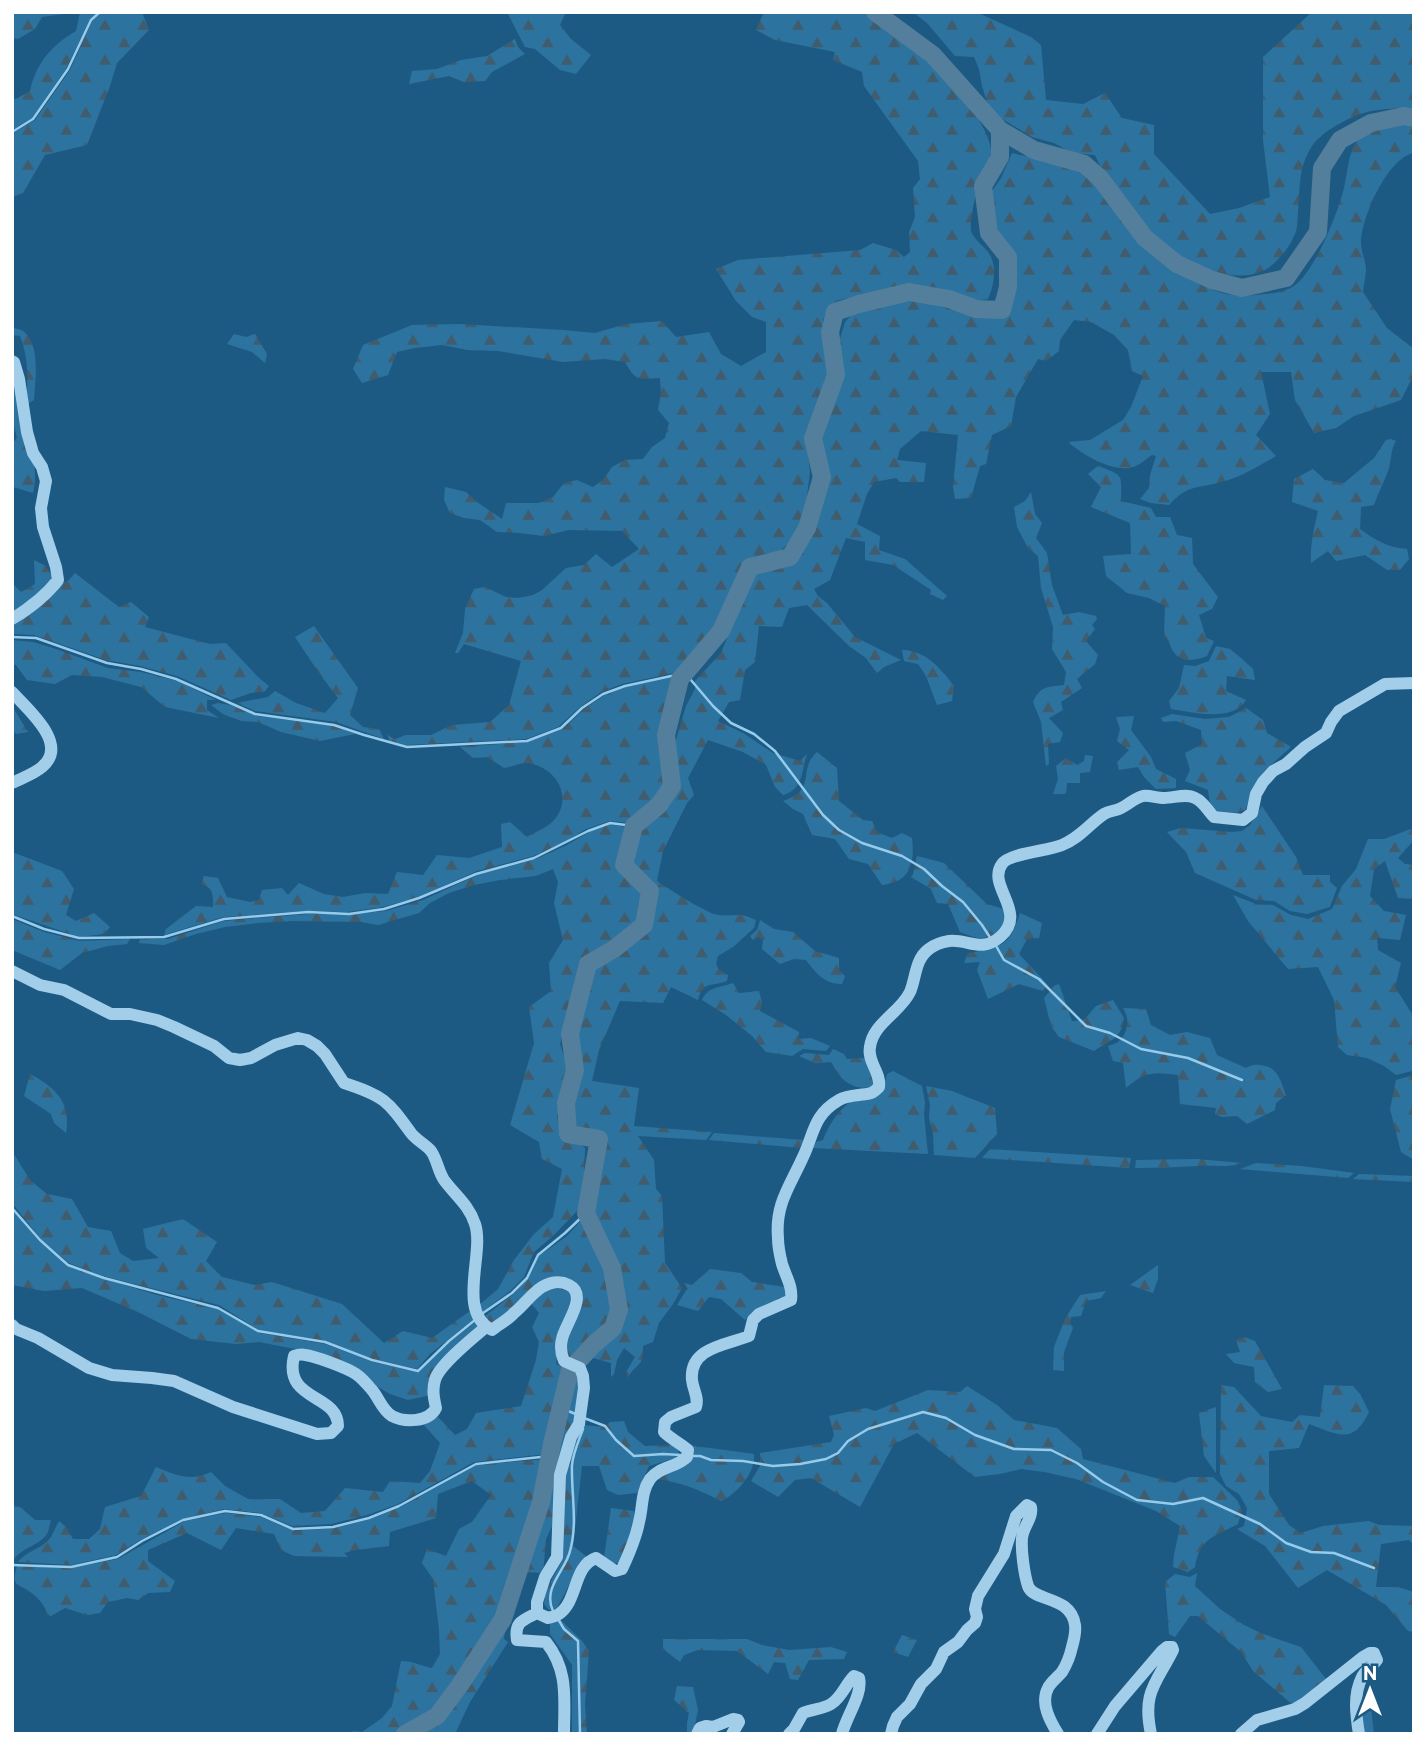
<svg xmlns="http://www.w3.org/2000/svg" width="1426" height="1746" viewBox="0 0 1426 1746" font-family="Commissioner,sans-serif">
	<defs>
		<pattern id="forest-firs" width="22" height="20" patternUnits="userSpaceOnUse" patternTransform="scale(1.75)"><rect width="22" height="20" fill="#2d739f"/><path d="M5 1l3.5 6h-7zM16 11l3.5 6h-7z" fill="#405c6d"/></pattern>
	</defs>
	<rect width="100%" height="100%" fill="#1d5a83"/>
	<!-- forest -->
	<path fill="url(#forest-firs)" d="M 12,12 L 78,12 L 42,17 L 35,29 L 18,39 L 12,38 Z
		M 80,12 L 98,12 L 90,19 L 66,69 L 32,118 L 12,130 L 12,98 L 16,99 L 30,91 C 36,63 52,45 76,31 Z
		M 102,12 L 142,12 L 149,30 L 117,63 L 110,86 L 87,145 L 45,155 L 23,193 L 12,197 L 12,134 L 35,120 L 70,70 L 92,21 Z
		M 507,12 L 566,12 L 560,25 L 571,39 L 591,55 L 576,74 L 560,70 L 535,49 L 525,47 Z
		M 764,12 L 868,12 L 927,54 C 944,69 994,131 991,153 C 990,161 984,170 980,178 C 977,187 969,223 971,231 C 974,240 983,245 988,252 C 998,265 994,285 988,299 L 974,301 L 956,299 L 940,293 L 905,287 L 839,300 L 828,308 L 823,320 L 823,335 L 828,368 L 827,383 L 806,434 L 810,471 L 806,505 L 801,525 L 790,542 L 779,552 L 757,555 L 744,563 L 728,600 L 718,631 L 683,671 L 622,684 L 601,692 L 580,707 L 558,727 L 526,739 L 406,745 L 390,741 L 387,735 L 395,739 L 406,735 L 431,735 L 452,725 L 490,722 L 509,705 L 521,661 L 464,644 L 458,653 L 455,653 L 463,633 L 465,609 L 474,589 L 485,587 L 506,597 L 518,598 L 533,595 L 542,590 L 566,568 L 584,565 L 596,554 L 612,567 L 639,549 L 622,531 L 569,530 L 544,536 L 519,533 L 497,532 L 480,520 L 464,518 L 450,513 L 444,500 L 445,487 L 466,492 L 477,502 L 502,519 L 506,503 L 539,503 L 553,497 L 564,483 L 577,480 L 593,487 L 603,480 L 612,467 L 625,460 L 643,459 L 652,447 L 665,438 L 669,423 L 658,410 L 661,393 L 660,378 C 639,379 636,382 625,362 L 605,359 L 563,362 L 498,351 L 468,350 L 442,345 L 415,348 L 397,352 L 388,375 L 362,383 L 353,369 L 363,345 L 412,325 L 459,324 L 563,330 L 595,333 L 626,324 L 662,321 L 676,337 L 709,332 L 721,354 L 741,366 L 766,352 L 766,322 L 752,317 L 736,301 L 716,269 L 738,260 L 860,250 L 873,243 L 896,250 L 904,257 L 910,252 L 909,232 L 915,217 L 913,188 L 920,179 L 918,161 L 864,86 L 862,72 L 833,60 L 835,52 L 775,40 L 756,30 Z
		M 913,12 L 976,12 L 1031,37 L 1041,45 L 1046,100 L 1083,104 L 1105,93 L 1122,118 L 1154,125 L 1154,154 L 1210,214 L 1239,208 L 1270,197 L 1263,140 L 1263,57 L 1312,12 L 1386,12 C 1396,14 1404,12 1414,12 L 1414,109 C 1400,108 1385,108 1371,111 C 1353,115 1323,130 1312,146 C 1298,167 1300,189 1298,213 C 1297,219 1298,228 1295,234 C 1290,247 1277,263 1265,270 C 1234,286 1180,264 1156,242 C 1145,231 1122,207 1114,193 C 1107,181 1101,168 1095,155 L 1072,153 L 1054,143 L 1032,137 L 999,117 L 987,102 L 982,86 L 979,69 L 974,57 L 955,56 L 928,24 Z
		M 515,39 L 518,47 L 525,54 L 492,72 L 485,81 L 464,82 L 449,76 L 409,84 L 412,71 L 437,69 L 461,60 L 487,56 Z
		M 1406,124 L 1414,125 L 1414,153 C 1388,157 1361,218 1361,243 C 1361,252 1366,261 1366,270 C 1365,278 1364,285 1363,292 L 1387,328 L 1414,349 L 1414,374 L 1401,400 L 1354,416 L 1336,428 L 1314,433 L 1295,400 L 1291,372 L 1261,372 L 1270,414 L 1256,435 L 1276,456 C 1260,465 1243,476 1225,481 C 1199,489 1189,483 1169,505 L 1151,503 L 1140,499 L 1149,488 L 1150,475 L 1156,456 L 1152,455 C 1146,459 1140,465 1133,467 C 1113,473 1083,455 1068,442 L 1090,440 L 1123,420 L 1131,407 L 1143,376 L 1132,371 L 1128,350 L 1114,335 L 1091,322 L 1074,320 L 1060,340 L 1059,351 L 1046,361 L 1038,359 L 1016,397 L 1011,426 L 992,435 L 986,464 L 980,466 L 971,498 L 955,499 L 953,487 L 958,435 L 921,431 L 900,449 L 897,460 L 926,463 L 924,482 L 900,482 L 896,478 L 874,482 L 867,494 L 857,524 L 880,536 L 879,550 L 905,559 L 947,596 L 943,600 L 930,594 L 931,590 L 893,565 L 865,560 L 865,542 L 846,538 L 830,580 L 814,589 L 818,596 L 827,603 L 855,637 L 901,660 L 884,667 L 877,673 L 866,658 L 849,646 L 807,605 L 789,608 L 782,627 L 759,626 L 755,662 L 745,670 L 740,700 L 729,702 L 718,721 L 743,733 L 773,753 L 800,761 L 807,754 C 801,771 804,789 783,795 L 775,787 L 766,765 L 743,752 L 708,740 L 688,778 L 694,795 L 687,803 L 663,851 L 657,881 C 675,893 692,904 711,913 C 720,917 730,915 740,915 C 745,915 751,918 756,920 L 754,928 L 733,947 L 718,956 C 714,968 718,969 728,975 L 727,981 C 712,987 703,980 698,1000 L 671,987 L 663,1003 L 620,1001 L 599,1050 L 592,1081 L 639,1088 L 634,1126 L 712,1132 L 706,1140 L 638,1136 L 654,1160 L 656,1189 L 662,1196 L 665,1263 L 682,1288 L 673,1304 L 659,1323 L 653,1342 L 643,1346 C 644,1369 635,1363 628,1378 L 626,1372 L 635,1357 L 624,1348 L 617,1360 L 614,1374 L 611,1377 L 611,1363 L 593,1358 L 582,1365 L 578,1364 L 615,1330 L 622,1311 L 615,1268 L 588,1212 L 603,1133 L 573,1131 L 574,1122 L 569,1102 L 580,1068 L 574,1032 L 583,992 L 593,969 L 622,951 L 640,937 L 652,921 L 656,900 L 653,888 L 633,863 L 639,828 L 660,812 L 671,800 L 676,783 L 673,750 L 686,706 L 695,689 L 695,681 L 721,653 L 755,570 L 792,560 L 812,528 L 825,491 L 829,471 L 821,435 L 841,377 L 839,353 L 840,339 L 845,322 L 857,309 L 907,297 L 960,312 L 995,315 L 1007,311 L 1012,302 L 1015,288 L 1017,267 L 1016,253 L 994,226 L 990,194 L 1001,178 L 1012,153 C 1033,158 1072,164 1089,176 C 1100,184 1119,214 1128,226 C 1150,254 1187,283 1222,293 C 1238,298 1258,295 1275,293 C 1280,292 1290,289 1294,286 C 1315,271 1336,217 1343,192 C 1348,176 1347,149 1361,137 C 1369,130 1395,126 1406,124 Z
		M 12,327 C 16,329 20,329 23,331 C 41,344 35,381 34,400 L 26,405 C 28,381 29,358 20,336 L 12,335 Z
		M 234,334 L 246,337 L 255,334 L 267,354 L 265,363 L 252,352 L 227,344 Z
		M 16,387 C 23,418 41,463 33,493 L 13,487 L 12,444 L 17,438 C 13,422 8,403 16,387 Z
		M 1391,439 L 1396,441 C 1390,450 1392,461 1388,471 C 1384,482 1378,493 1374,505 L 1361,507 L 1360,529 C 1375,540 1389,548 1407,549 L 1409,559 L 1400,570 L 1387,570 L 1365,555 L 1336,561 L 1328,551 L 1311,563 C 1310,545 1314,528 1318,511 L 1292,502 L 1294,479 L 1313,469 L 1325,480 L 1344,483 L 1374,458 L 1386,440 Z
		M 1098,466 C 1125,476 1121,474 1121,501 L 1151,508 L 1156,517 L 1170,517 L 1177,535 L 1192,538 L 1193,564 L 1218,597 L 1212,609 L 1199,615 L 1206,638 L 1214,641 L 1207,656 C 1196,660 1181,664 1173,651 C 1169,644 1170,641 1164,636 L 1165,606 L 1149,598 L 1127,593 L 1106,576 L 1103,556 L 1131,554 L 1130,523 L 1091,507 L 1101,487 L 1088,474 Z
		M 1031,492 L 1035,514 L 1042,523 L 1036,538 L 1047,553 L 1052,585 L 1063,615 L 1079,612 L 1096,616 L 1097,619 L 1092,625 L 1095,629 L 1086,641 L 1098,655 L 1095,664 L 1077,679 L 1082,688 L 1061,702 L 1063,710 L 1049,718 L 1063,733 L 1060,742 L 1048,744 L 1049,764 L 1046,766 L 1041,722 L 1033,702 C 1040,686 1048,687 1064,685 L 1066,672 L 1052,649 L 1053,627 L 1041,588 L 1038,556 L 1028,548 L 1017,527 L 1014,507 L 1025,501 Z
		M 34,560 L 46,566 L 53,578 L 43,593 L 12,614 L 12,583 L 21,592 L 35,584 Z
		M 75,573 L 119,607 L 131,602 L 149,617 L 145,627 L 210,644 L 226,643 L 259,678 L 269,686 L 264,692 L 251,693 L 231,700 L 177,676 L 140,666 L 106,660 L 34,635 L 12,634 L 12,623 L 61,584 L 69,580 Z
		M 314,626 L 358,688 L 350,715 L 363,727 L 379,729 L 384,739 L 336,722 L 255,711 L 237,703 L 268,697 L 275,691 L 296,703 L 325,713 L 338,698 L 319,673 L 295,637 Z
		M 12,640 L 33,642 L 53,648 L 108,668 L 141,672 L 178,681 L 216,700 L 207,700 L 207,710 L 219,718 L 165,707 L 141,687 L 102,677 L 72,675 L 55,684 L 27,680 L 16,665 L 12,664 Z
		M 1216,646 L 1230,649 L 1241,658 L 1253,669 L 1255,680 L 1227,676 L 1226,691 L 1246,700 C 1232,723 1192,712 1171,709 L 1169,701 L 1179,688 L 1184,665 L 1195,666 L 1209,661 Z
		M 902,650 C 927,651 940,668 954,686 L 952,701 L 937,705 L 926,676 L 918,664 L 904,661 Z
		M 682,675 L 678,680 L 664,735 L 667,785 L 660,799 L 632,823 L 609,821 L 586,829 L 563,843 L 533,856 L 477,871 L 418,897 L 383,907 L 347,912 L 307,911 L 223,917 L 164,935 L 166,929 L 196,906 L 213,907 C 213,894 214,888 201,884 L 204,876 L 218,878 L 227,897 L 250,902 L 259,900 L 262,890 L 282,888 L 288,895 L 299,883 L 324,894 L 343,897 L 365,893 L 388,894 L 397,872 L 423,875 L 437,855 L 469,858 L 502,847 L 501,824 L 510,822 L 527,837 C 535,832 549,827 555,819 C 574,795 554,765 526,763 C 519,763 511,767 504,768 L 487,757 L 473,758 L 460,747 L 528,742 L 563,729 L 584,709 L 605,695 L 626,687 Z
		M 218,703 L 230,705 L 257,716 L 336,726 L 355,734 L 320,741 L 281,732 L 258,722 L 242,721 L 230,717 L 223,714 L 211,705 Z
		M 12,706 L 28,732 L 16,734 L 12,729 Z
		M 1246,708 L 1263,720 L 1267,733 L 1291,747 L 1265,770 L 1259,779 L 1245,810 L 1237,813 L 1211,810 L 1208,790 L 1185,781 L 1190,770 L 1185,753 L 1202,744 L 1201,730 L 1176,721 L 1163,722 L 1161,718 L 1172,714 L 1205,719 L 1229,717 Z
		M 1134,716 L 1131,730 L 1151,757 L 1156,769 L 1176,779 L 1176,788 L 1156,789 L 1144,777 L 1138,767 L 1119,770 L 1117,762 L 1129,750 L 1117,741 L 1120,729 L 1116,717 Z
		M 817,752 L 837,768 L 839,801 L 863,820 L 872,821 L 877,832 L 892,838 L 902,833 L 912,838 C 915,864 910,882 882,885 L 868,864 L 849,859 L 835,839 L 812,835 L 803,814 L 793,809 L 783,801 C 818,790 797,769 817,752 Z
		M 1085,755 L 1093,756 L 1090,772 L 1080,773 L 1080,783 L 1067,783 L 1066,794 L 1053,794 L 1058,779 L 1056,766 L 1066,758 L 1077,765 L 1084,761 Z
		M 1262,806 L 1296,857 L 1303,875 L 1330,875 L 1330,882 L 1337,888 L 1330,907 L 1307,914 L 1290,911 L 1274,901 L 1256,900 L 1195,873 L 1186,852 L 1167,832 L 1181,828 L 1232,832 L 1242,831 L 1250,825 Z
		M 610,824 L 630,828 L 619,865 C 639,888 646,892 639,924 L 593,955 L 583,963 L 575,983 L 560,1044 L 566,1062 L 567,1075 L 557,1117 L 560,1128 L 566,1138 L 579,1143 L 585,1148 L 583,1200 L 577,1211 L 553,1236 L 534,1252 L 524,1277 L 510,1291 L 481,1313 L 478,1306 L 498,1289 L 514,1260 L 534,1234 L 553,1217 L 562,1169 L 542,1159 L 539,1142 L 510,1125 L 534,1043 L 529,1007 L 551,991 L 549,963 L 563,940 L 554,903 L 558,882 L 553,869 L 536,876 L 500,880 L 474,885 L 449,893 L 430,903 L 419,913 L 378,925 L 361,922 L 293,921 L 257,923 L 225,927 L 196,934 L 164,945 L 139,943 L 140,939 L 168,939 L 224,921 L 309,914 L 351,914 L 386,911 L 423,900 L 478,875 L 536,859 L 567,845 L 589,832 Z
		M 1411,829 L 1414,832 L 1414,840 L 1398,858 L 1405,864 L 1414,865 L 1414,899 L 1398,898 L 1385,861 L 1374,869 L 1370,896 L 1384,911 L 1406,915 L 1400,940 L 1377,938 L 1378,950 L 1401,963 L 1395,987 L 1414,1017 L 1414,1069 L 1412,1071 L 1396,1075 L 1384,1066 L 1367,1058 L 1347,1055 L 1338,1047 L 1334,1000 L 1318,967 L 1288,969 L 1248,921 L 1233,895 L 1256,904 L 1273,905 L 1291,915 L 1308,919 L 1332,909 L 1342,886 L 1356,869 L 1368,839 L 1384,839 Z
		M 12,852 L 62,871 L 74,889 L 66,915 L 76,921 L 94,913 L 110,927 L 104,934 L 79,937 L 12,914 Z
		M 917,856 L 944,863 L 987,904 L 1007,910 L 1007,922 C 990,942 982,941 960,932 L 948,904 L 937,903 L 931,889 L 911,877 L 913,874 Z
		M 1020,913 L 1042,923 L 1039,938 L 1027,939 L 1019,954 L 1049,986 L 1043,991 L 1019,984 L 988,999 L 977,970 L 980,962 L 964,963 L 968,953 C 1001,948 1010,946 1020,913 Z
		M 12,919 L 44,932 L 80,941 L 130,939 L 127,944 L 108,946 L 82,953 L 60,970 L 12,950 Z
		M 760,920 L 774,929 L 793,932 L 815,951 L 839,958 L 839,970 L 845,976 L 842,984 C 824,984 816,973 806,960 L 794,959 L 780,964 L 762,949 L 763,940 L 758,937 L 753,940 L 750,936 L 757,930 Z
		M 733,983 L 739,993 L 759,991 L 762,1003 L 760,1011 L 799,1032 L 798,1039 L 811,1038 L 830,1046 L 826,1051 L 803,1049 L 792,1056 L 766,1052 L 752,1036 L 726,1015 L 702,1000 C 708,986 720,988 733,983 Z
		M 1059,984 L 1072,1021 L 1084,1020 L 1096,1006 L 1113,1000 L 1124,1018 C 1121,1040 1110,1040 1094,1051 L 1059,1037 L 1051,1026 L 1044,998 L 1054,986 Z
		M 1123,1008 L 1146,1009 L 1151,1025 L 1170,1035 L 1187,1032 L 1210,1038 L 1217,1055 L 1246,1068 C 1253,1064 1257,1064 1265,1066 C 1279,1069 1281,1083 1286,1095 L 1276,1103 L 1275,1110 L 1247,1124 L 1237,1116 L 1222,1117 L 1215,1114 L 1216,1108 L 1180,1104 L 1178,1075 C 1154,1072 1146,1071 1126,1088 L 1123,1063 L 1113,1061 L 1108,1046 C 1111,1045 1116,1044 1119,1041 C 1128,1033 1130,1018 1123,1008 Z
		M 833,1049 L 844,1054 L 847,1059 L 864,1058 L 875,1085 C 862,1092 845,1085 837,1072 C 835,1069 833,1065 831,1062 L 815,1063 L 799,1056 L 805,1053 L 829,1055 Z
		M 893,1071 L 922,1086 L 925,1102 L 924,1115 L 928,1154 L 813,1148 L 816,1142 L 823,1140 C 837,1105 855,1098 885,1082 L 887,1074 Z
		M 30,1074 C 56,1088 71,1102 66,1133 L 54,1123 L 51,1114 L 24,1096 Z
		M 1414,1075 L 1414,1160 L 1401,1152 L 1390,1109 L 1396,1080 Z
		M 926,1086 L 952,1091 L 995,1108 L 997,1134 L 975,1158 L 934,1155 L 933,1134 L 929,1118 L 930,1105 Z
		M 714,1133 L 803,1140 L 801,1148 L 709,1140 Z
		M 990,1149 L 1131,1158 L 1129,1168 L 982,1158 Z
		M 12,1151 L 30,1180 L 47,1194 L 72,1199 L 88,1227 L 111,1231 L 120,1253 L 133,1261 L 159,1258 L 146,1248 L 143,1229 L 183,1219 L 217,1242 L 206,1261 L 222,1277 L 255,1285 L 272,1282 L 342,1304 L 384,1343 L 403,1331 L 432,1338 L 470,1311 L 474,1319 L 430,1354 L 417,1369 L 370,1358 L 322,1340 L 259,1330 L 219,1305 L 103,1276 L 69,1263 L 41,1239 L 12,1203 Z
		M 1196,1159 L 1243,1163 C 1228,1168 1213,1165 1198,1166 C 1176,1167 1156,1168 1135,1168 L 1136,1160 Z
		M 1256,1163 L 1302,1166 L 1354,1173 L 1348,1178 L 1240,1169 Z
		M 1359,1174 L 1414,1176 L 1414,1182 L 1353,1179 Z
		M 12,1208 L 40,1242 L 69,1266 L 105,1279 L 157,1295 L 217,1309 L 260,1333 L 325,1344 L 373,1362 L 419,1372 L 450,1342 L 477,1321 L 480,1328 L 448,1356 L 431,1395 L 408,1400 L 390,1394 L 366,1380 L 295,1349 L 259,1342 L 236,1344 L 191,1339 L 138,1312 L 82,1288 L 44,1291 L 12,1285 Z
		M 585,1216 L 609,1270 L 617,1312 L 610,1327 L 593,1342 L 573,1362 L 565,1357 L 563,1348 L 580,1295 L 560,1279 L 491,1324 L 485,1316 L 515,1293 L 529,1277 L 539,1256 L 567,1236 Z
		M 1158,1265 L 1158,1279 L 1153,1293 L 1130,1285 Z
		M 710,1269 L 741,1273 L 752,1282 L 785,1287 L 787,1295 C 776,1307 757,1307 745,1320 L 721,1299 L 709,1297 L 698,1311 L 677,1305 L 687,1289 L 684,1283 L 692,1285 Z
		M 556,1284 L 573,1291 L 560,1337 L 556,1364 L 567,1370 L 547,1454 L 474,1462 L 398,1504 L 367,1515 L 331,1524 L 292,1526 L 261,1513 L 224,1509 L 182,1519 L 140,1540 L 116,1555 L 71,1565 L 18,1562 C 27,1550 43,1549 51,1537 C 54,1532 56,1526 59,1521 L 66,1527 L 73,1539 L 89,1539 L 100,1529 L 105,1507 L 141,1496 L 156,1467 C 176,1475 190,1482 211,1472 L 225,1486 L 248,1499 L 280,1499 L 301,1513 L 325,1511 L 345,1488 L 383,1492 L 390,1481 L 420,1483 L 430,1471 L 440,1443 L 423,1424 L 437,1416 L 455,1435 L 467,1429 L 476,1413 L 521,1406 L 536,1360 L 539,1342 L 532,1327 L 539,1313 L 529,1301 Z
		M 1106,1291 L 1101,1298 L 1086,1301 L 1081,1316 L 1071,1317 L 1070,1323 L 1073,1328 L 1064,1352 L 1064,1371 L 1053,1370 L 1054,1347 L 1065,1319 L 1080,1295 Z
		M 1244,1337 L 1255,1341 L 1282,1389 L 1268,1392 L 1255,1382 L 1254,1367 L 1234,1363 L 1226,1354 L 1240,1352 L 1236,1340 Z
		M 576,1373 L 581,1387 L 556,1518 L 546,1539 L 543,1573 L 526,1572 L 516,1605 L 505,1630 L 504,1639 L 508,1642 L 470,1702 L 455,1734 L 409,1734 L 439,1717 L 500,1627 L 510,1606 L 544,1501 L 571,1375 Z
		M 1221,1385 L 1234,1387 L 1261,1416 L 1292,1422 L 1300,1415 L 1320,1417 L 1324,1385 L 1353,1386 L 1360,1394 L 1369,1412 C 1353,1446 1337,1434 1309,1424 L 1299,1448 L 1269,1451 L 1269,1494 L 1289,1525 L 1301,1533 L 1323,1526 L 1369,1521 L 1379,1525 L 1414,1526 L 1414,1545 L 1409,1540 L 1381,1544 L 1376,1587 L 1398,1587 L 1414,1592 L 1414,1632 L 1408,1631 L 1386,1605 L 1327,1570 L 1298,1588 L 1265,1546 L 1237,1529 L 1244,1526 L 1247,1508 L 1239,1494 L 1226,1486 L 1220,1474 Z
		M 967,1386 L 997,1405 L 1014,1420 L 1057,1428 L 1081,1449 L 1083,1459 L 1175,1483 L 1189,1477 L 1213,1477 L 1237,1500 L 1242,1510 L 1238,1524 C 1214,1537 1200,1537 1195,1567 L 1188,1572 L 1173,1567 L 1174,1555 L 1180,1526 L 1156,1511 L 1076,1479 L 1044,1472 L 1021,1469 L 1000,1474 L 975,1477 L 917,1433 L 894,1444 L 860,1507 L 811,1478 L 795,1480 L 778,1497 L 751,1481 L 760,1466 L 760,1453 L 831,1442 L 834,1435 L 829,1416 L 866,1408 L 875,1411 L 928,1390 L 960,1392 Z
		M 1216,1407 L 1216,1473 L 1204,1456 L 1199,1413 Z
		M 624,1421 L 628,1432 L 645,1446 L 673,1445 L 678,1450 L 679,1457 L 649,1466 L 637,1493 L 618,1495 L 607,1490 L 599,1466 L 582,1466 L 573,1546 L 587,1557 L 579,1566 L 557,1608 L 549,1610 L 544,1604 L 545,1596 L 551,1581 L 563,1559 L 564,1479 L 577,1437 L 583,1425 L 604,1427 L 610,1422 Z
		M 688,1445 L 754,1454 C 756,1472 737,1494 721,1501 C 699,1490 682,1482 656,1479 L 682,1466 Z
		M 547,1459 L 539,1501 L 500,1619 L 457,1684 L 435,1715 L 402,1734 L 350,1734 L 353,1731 L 362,1732 L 382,1718 L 392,1706 L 401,1661 C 413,1661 421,1666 432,1668 L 440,1654 L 439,1630 L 433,1579 L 422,1563 L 427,1549 L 446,1556 L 459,1529 L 472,1522 L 491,1495 L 472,1481 L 438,1494 L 436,1518 L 390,1532 L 389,1546 L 356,1550 L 344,1553 L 348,1557 L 294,1556 L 281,1550 L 274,1534 L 236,1528 L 221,1550 L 187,1533 L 148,1550 L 148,1561 L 175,1581 L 170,1592 L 148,1593 L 138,1600 L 127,1598 L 108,1602 L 100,1613 L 87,1615 L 65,1608 L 51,1616 L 47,1615 C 46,1604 35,1595 26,1589 C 24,1588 17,1585 16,1583 C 13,1578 16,1571 17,1566 L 25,1565 L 71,1568 L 118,1559 L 185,1521 L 226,1513 L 261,1517 L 294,1531 L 336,1528 L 371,1519 L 401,1507 L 477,1465 Z
		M 12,1506 L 20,1507 L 35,1520 L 51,1520 C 50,1524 49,1528 48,1532 C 41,1546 20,1547 12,1562 Z
		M 611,1508 L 634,1511 L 634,1527 L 620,1563 L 614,1563 L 604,1558 Z
		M 1197,1573 L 1195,1586 L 1220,1609 L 1244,1625 L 1263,1634 L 1301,1647 L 1326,1679 L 1308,1695 L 1292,1704 L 1253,1671 L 1241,1652 L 1198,1616 L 1190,1616 L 1175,1637 L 1169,1634 L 1165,1582 L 1175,1574 L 1190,1577 Z
		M 561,1620 L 582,1641 L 589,1651 L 585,1704 L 587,1734 L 572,1734 L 572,1665 L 550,1634 L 550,1622 Z
		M 902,1635 L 917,1640 L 908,1657 L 893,1652 Z
		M 663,1639 L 747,1639 L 762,1645 L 789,1650 L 831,1647 L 847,1652 L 844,1659 L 809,1660 L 798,1680 L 790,1679 L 785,1663 L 774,1662 L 768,1674 L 737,1651 L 698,1650 L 684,1655 L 680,1662 L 663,1649 Z
		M 677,1686 L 693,1687 L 698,1710 L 693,1734 L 687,1734 L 687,1723 L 689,1713 L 674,1700 Z
		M 1358,1704 L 1371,1707 L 1374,1734 L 1362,1734 Z"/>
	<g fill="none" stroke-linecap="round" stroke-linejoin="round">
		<!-- stream -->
		<path stroke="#96cbeb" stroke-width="2.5" d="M 12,132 L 33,119 L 68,69 L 91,20 L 100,12
			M 12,637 L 36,638 L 107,663 L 141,669 L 176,679 L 255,714 L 334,725 L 364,735 L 407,747 L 527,741 L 561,728 L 582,708 L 603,694 L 625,686 L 685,673 L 713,706 L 731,723 L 754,734 L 775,751 L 823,815 L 839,830 L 862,843 L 902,856 L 924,869 L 942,886 L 963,902 L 982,925 L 991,939
			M 12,916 L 44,929 L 79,938 L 164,937 L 224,919 L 308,912 L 349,914 L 384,909 L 419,898 L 476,874 L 534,858 L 588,831 L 610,823 L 634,826
			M 995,944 L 1004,960 L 1039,979 L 1086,1026 L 1110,1033 L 1141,1049 L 1188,1058 L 1242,1080
			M 12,1208 L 40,1240 L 68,1265 L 104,1278 L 218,1308 L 258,1331 L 325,1342 L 372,1360 L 418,1371 L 449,1341 L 475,1320
			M 483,1313 L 512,1293 L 527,1278 L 538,1255 L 565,1233 L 586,1213
			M 561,1408 L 578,1415
			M 584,1418 L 605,1426 L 616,1440 L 634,1456 L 663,1454 L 681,1455
			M 691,1456 L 700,1456 L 711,1460 L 743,1461 L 773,1466 L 800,1464 L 826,1459 L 838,1453 L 848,1441 L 868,1429 L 923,1412 L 946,1418 L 975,1435 L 1014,1449 L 1051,1450 L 1077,1463 L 1103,1482 L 1137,1500 L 1173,1504 L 1203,1498 L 1260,1524 L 1286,1543 L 1311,1552 L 1334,1553 L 1374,1568
			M 12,1565 L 71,1567 L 117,1557 L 142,1541 L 183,1520 L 225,1511 L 261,1515 L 293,1529 L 333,1527 L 369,1518 L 399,1506 L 476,1464 L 550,1456
			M 553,1611 C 542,1588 566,1570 570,1551 C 578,1523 571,1493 572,1465 C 573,1453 579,1440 583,1429
			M 558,1619 L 564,1629 L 578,1641 L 580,1734"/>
		<!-- river -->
		<path stroke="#537f9c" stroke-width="18" d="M 1000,130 L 1034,150 L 1084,164 L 1100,178 L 1145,238 L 1177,264 L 1212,280 L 1242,288 L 1286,278 L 1318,232 L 1322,168 L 1340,140 L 1371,123 L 1404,116 L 1414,118
			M 405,1734 L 437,1716 L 460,1685 L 503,1619 L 541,1502 L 552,1444 L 570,1370 L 594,1344 L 613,1328 L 619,1310 L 612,1268 L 586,1213 L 599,1139 L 568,1134 L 566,1103 L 575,1070 L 570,1034 L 588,964 L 614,949 L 644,925 L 650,891 L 624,865 L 634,826 L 659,805 L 672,786 L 666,735 L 680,679 L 721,631 L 750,567 L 790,557 L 807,528 L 822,477 L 813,438 L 836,375 L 830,332 L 835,312 L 859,304 L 909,292 L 949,299 L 976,309 L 1002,310 L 1008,287 L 1008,257 L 989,233 L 983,186 L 1000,157 L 1000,130 L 933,55 L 875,12"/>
		<!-- minor -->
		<path stroke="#a3ceea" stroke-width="12" d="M 12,361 L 14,362 L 19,379 L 27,432 L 33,453 L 42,467 L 46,481 L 41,508 L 43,527 L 56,567 L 58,580 C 45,597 30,608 12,619
			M 12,692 C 27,709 70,744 42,767 C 34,774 22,778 12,783
			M 12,971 L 40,985 L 64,990 L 111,1014 L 130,1014 L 157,1020 L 174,1027 L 214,1046 L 229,1058 L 240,1060 L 251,1058 L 275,1045 L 288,1041 L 298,1038 L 307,1040 L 317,1046 L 325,1054 L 344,1083 C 384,1096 387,1100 411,1133 C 416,1140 425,1144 431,1151 C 437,1159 438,1171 444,1180 C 455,1195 469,1205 475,1224 C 485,1253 456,1312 492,1330 C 499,1324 508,1320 514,1313 C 524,1305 531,1294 542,1287 C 551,1282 559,1280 569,1285 C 589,1295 565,1324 562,1339 C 560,1347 561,1354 564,1361 L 580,1368 L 583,1376 L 584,1388 L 579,1424 L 571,1437 L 560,1475 L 557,1557 L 545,1577 L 537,1602 L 537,1613 L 548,1618 C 552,1617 556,1616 559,1614 C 578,1601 573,1566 596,1558 L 615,1571 L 622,1569 C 629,1554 636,1538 639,1522 C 643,1507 641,1492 650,1479 C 660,1466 676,1468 687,1457 L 688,1450 C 680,1443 671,1439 664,1432 L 665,1422 L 671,1417 L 696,1407 C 699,1397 693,1390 692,1380 C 689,1347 727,1345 749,1336 L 753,1320 L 759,1314 L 791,1300 C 793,1287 786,1277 782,1264 C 780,1256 778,1246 778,1238 C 775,1204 790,1186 803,1157 C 814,1134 813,1115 839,1100 C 849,1094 861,1096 871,1093 C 874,1092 877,1089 879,1087 C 881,1072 867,1062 870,1047 C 873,1023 900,1013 910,992 C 916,978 915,959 929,949 C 934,945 943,942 949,941 C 968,939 981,953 1000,937 C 1029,912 986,886 1002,864 C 1009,853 1049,851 1062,845 C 1081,837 1088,825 1104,814 C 1109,811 1114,811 1119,809 C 1127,806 1134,798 1143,796 C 1149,795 1157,798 1164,798 C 1174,798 1186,793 1195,798 C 1204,802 1207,810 1214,817 L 1243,820 L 1252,813 L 1256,794 L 1263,782 L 1273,771 L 1286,764 L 1305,747 L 1326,733 L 1331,722 L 1339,711 L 1385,684 L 1414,683
			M 12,1325 L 16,1329 L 38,1338 L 89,1368 L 112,1375 L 152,1378 L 174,1381 L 233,1407 L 317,1434 L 331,1433 L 338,1426 C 338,1393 283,1402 294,1356 C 297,1355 301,1354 305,1355 C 315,1356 347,1368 356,1374 C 362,1378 367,1384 372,1390 C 379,1398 382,1410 392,1416 C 405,1423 429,1422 436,1408 C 434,1399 432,1390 435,1380 C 439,1365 473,1338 486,1327
			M 537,1613 C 523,1620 514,1622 517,1640 L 546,1642 C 569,1671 564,1699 564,1734
			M 697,1734 L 700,1728 L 706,1726 L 713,1727 L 733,1719 L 738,1720 L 739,1722 L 732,1734
			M 789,1734 L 794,1729 L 803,1713 C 812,1709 823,1709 831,1704 C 842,1697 845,1685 854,1676 L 859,1678 C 863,1694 846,1717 842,1734
			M 891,1734 L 893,1726 L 897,1717 L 910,1704 L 921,1684 L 936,1669 L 944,1652 L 958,1642 L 967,1630 L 975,1623 L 977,1617 L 975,1609 L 978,1596 L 1004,1554 L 1016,1516 L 1027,1505 L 1031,1507 C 1033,1518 1023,1527 1022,1538 C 1021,1550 1024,1574 1028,1586 C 1033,1602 1071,1595 1075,1625 C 1076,1632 1074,1640 1072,1647 C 1070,1656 1067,1664 1062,1672 C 1058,1677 1051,1682 1048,1688 C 1040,1703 1050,1721 1058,1734
			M 1097,1734 L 1115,1706 L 1162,1651 L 1167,1647 L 1172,1647 L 1173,1650 C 1156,1684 1142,1692 1151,1734
			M 1241,1734 L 1257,1720 L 1295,1709 L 1305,1703 L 1363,1657 L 1370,1653 L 1374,1653 L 1377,1660 C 1373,1666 1366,1669 1362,1677 C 1353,1695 1356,1715 1359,1734"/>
	</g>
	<!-- border -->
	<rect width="1426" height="1746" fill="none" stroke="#ffffff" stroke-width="28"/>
	<!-- north arrow -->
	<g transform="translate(1370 1690)" stroke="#1d5a83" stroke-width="5" paint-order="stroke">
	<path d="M0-5L12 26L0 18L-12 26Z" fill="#ffffff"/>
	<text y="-10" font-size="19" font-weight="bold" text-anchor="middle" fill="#ffffff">N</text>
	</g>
</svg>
